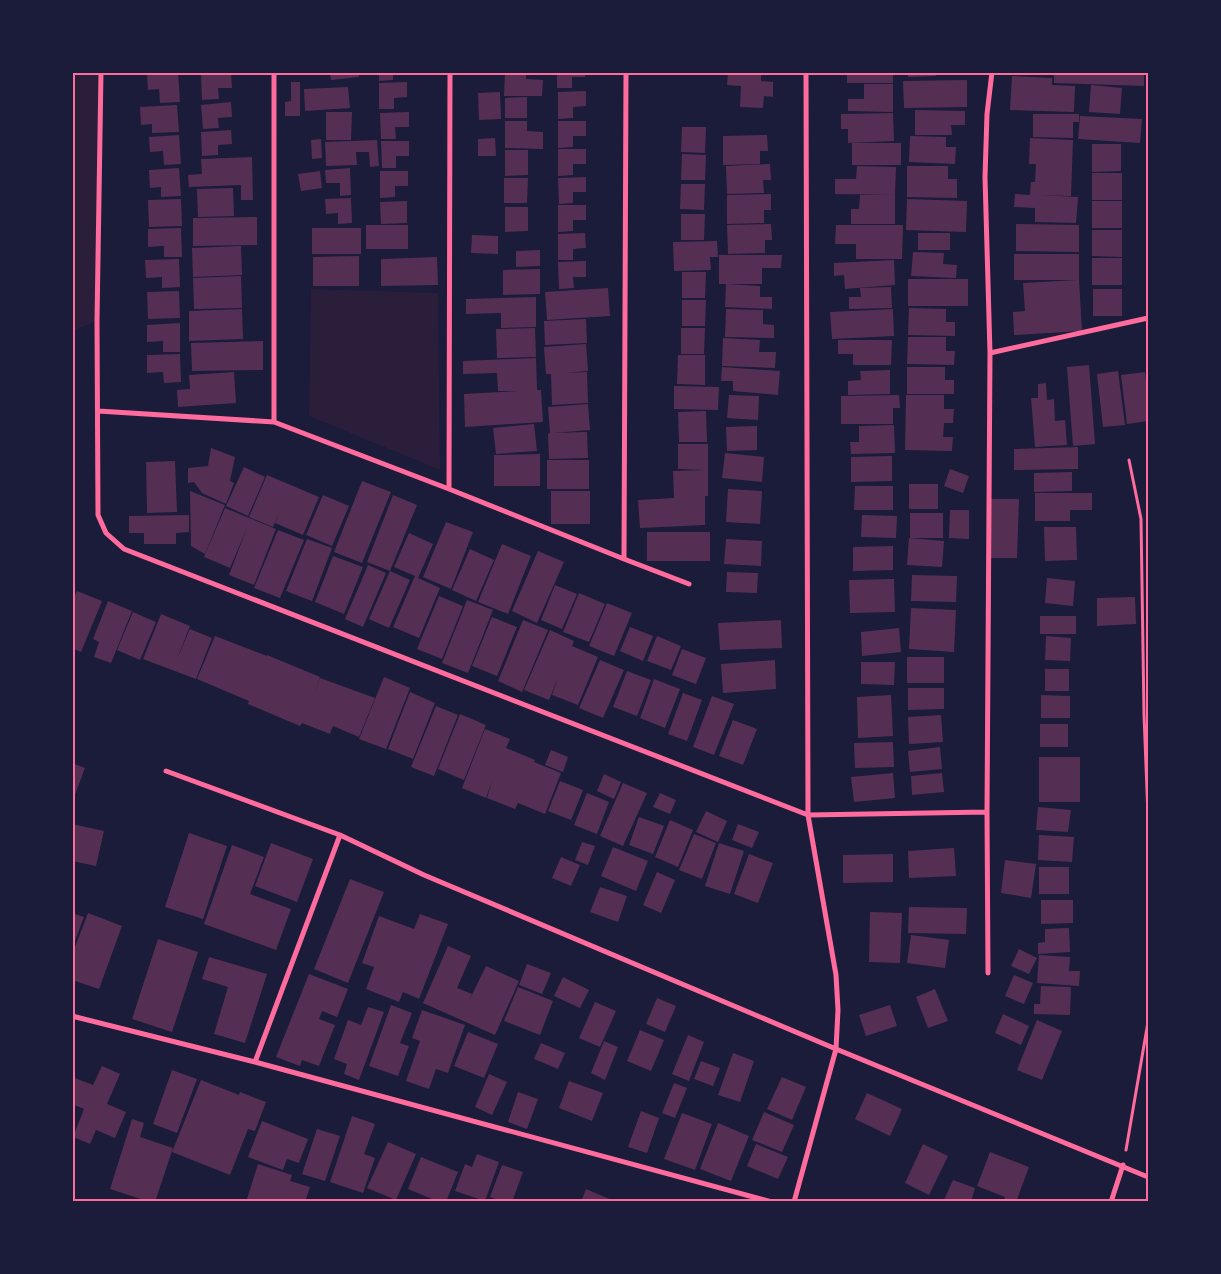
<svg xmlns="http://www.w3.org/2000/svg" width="1221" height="1274" viewBox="0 0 1221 1274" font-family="Jost,sans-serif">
	<rect width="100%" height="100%" fill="#1b1b3a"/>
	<!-- green -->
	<path fill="#2a1e3b" d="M 73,73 L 99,73 L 97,321 L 73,331 Z
		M 311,289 L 438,293 L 440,470 L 309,416 Z"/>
	<!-- building -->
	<path fill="#542f53" d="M 178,72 L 180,102 L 160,103 L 159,89 L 148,90 L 147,74 Z
		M 330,72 L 358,72 L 359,77 L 331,80 Z
		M 379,72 L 393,72 L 393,80 L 379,81 Z
		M 505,72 L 526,72 L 526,79 L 543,80 L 542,96 L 504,96 Z
		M 557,72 L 585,72 L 585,77 L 572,77 L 572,88 L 557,88 Z
		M 728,72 L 761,72 L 761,81 L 773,82 L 773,97 L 764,96 L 763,108 L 740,107 L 741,86 L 727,85 Z
		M 847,72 L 893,72 L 893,83 L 847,83 Z
		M 908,72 L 936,72 L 936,76 L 908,77 Z
		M 1054,72 L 1144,72 L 1144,86 L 1054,83 Z
		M 231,73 L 232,88 L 218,88 L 219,99 L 202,100 L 201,75 Z
		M 1012,76 L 1052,78 L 1052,85 L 1075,86 L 1074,112 L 1010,110 Z
		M 967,80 L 967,107 L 904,108 L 903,81 Z
		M 291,82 L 300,82 L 300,116 L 285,116 L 285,102 L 291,101 Z
		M 407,82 L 407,97 L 394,98 L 394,109 L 379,109 L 379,83 Z
		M 864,84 L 893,84 L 893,112 L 848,111 L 848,99 L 864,99 Z
		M 1091,85 L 1122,88 L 1120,114 L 1089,112 Z
		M 348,87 L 350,108 L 305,111 L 304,89 Z
		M 586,91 L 586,106 L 573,107 L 573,118 L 558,119 L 558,92 Z
		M 500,92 L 501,119 L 479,120 L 478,93 Z
		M 527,97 L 527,118 L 505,118 L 505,98 Z
		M 231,102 L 232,117 L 218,118 L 219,128 L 203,129 L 201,105 Z
		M 177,105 L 179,132 L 152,133 L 152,124 L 141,125 L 140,107 Z
		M 915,110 L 965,111 L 965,125 L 951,125 L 952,135 L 915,135 Z
		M 326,112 L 352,112 L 351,140 L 326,140 Z
		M 409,112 L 409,127 L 395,127 L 396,139 L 381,139 L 380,113 Z
		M 893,113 L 894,141 L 848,143 L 848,129 L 841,129 L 841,114 Z
		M 1033,114 L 1079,114 L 1079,122 L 1073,122 L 1073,138 L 1033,137 Z
		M 1080,116 L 1142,119 L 1140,143 L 1078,139 Z
		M 505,121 L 527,121 L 527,131 L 543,132 L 543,149 L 505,148 Z
		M 558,121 L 586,121 L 586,136 L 573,136 L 573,147 L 558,148 Z
		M 682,127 L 706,127 L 705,153 L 681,152 Z
		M 231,130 L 232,144 L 218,145 L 218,155 L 202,156 L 201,132 Z
		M 179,135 L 181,164 L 164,165 L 163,151 L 150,152 L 149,137 Z
		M 767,135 L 768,151 L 760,151 L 760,164 L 723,165 L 723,136 Z
		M 910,136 L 946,137 L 946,147 L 956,147 L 955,164 L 909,162 Z
		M 495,138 L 496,156 L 478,156 L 478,139 Z
		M 1030,138 L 1073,140 L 1071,196 L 1040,195 L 1078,197 L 1076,223 L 1035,222 L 1035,208 L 1014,207 L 1015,194 L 1030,195 L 1031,182 L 1035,182 L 1036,164 L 1029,164 Z
		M 321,139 L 322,158 L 312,159 L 311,140 Z
		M 377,140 L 379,166 L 370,167 L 369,152 L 356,152 L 357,165 L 326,166 L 325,142 Z
		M 381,141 L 409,141 L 409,156 L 396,156 L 396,168 L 382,168 Z
		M 852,143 L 901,143 L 901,165 L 852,165 Z
		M 1092,144 L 1121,144 L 1121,171 L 1092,172 Z
		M 558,149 L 586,149 L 586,164 L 573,164 L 573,175 L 558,176 Z
		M 505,150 L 528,150 L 528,175 L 505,176 Z
		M 682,154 L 706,155 L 705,180 L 681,180 Z
		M 252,157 L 253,200 L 241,200 L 241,185 L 189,187 L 188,175 L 202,174 L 201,159 Z
		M 770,164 L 771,180 L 763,180 L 764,193 L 727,194 L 726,166 Z
		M 857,166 L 896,167 L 895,195 L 835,194 L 835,179 L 856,179 Z
		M 907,166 L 948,166 L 948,179 L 957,179 L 957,198 L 907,197 Z
		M 179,168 L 181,196 L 161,197 L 161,187 L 150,188 L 149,170 Z
		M 350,168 L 351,195 L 340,196 L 340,183 L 326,183 L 325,170 Z
		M 320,171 L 322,188 L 301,191 L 298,174 Z
		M 380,171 L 408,171 L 408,186 L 395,186 L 395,197 L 380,198 Z
		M 1092,173 L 1122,173 L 1122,200 L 1092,200 Z
		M 586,177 L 586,192 L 573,192 L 573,203 L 559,204 L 558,178 Z
		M 504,178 L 528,178 L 527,203 L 504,203 Z
		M 681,184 L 705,184 L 704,210 L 680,209 Z
		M 233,188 L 234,216 L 198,217 L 197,189 Z
		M 771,194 L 771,210 L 764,210 L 764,223 L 727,224 L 727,195 Z
		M 860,195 L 895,195 L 895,224 L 851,224 L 851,209 L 859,209 Z
		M 351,198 L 352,223 L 338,224 L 338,213 L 326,214 L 325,199 Z
		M 181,199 L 182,226 L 149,227 L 148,200 Z
		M 907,199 L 967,201 L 966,232 L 906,230 Z
		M 407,201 L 407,223 L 381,224 L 380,202 Z
		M 1092,201 L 1122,201 L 1122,228 L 1092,228 Z
		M 558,205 L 586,205 L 586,220 L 573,220 L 573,231 L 558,232 Z
		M 505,207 L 528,207 L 528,231 L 505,232 Z
		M 681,214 L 705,214 L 704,240 L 681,240 Z
		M 257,217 L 257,245 L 193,246 L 193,218 Z
		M 771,224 L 772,240 L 765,240 L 765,253 L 728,254 L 727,225 Z
		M 1016,224 L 1079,225 L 1079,252 L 1016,251 Z
		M 366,225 L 408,225 L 408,249 L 366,249 Z
		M 836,225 L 903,225 L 902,259 L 856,259 L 856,244 L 835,244 Z
		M 181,228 L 182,257 L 164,257 L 164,246 L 148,247 L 148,229 Z
		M 312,228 L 361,228 L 361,254 L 312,254 Z
		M 1092,230 L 1122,230 L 1122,257 L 1092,256 Z
		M 585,233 L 586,248 L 573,249 L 573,260 L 558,260 L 558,234 Z
		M 918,233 L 950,233 L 950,250 L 918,250 Z
		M 472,235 L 498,236 L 498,254 L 471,253 Z
		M 717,241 L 718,257 L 710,257 L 711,270 L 674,271 L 673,242 Z
		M 241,246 L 242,275 L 193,277 L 192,248 Z
		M 540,250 L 540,266 L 516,267 L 516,251 Z
		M 913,252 L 944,253 L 943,264 L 957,265 L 956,278 L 911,276 Z
		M 1014,254 L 1079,254 L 1079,280 L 1082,331 L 1014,335 L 1013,312 L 1025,311 L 1023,283 L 1077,280 L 1014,280 Z
		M 719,255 L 782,255 L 781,268 L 762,268 L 762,284 L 719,284 Z
		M 359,256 L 359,286 L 313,286 L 313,257 Z
		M 437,257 L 438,285 L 381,286 L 381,259 Z
		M 1092,258 L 1122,258 L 1122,285 L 1092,285 Z
		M 179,259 L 180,287 L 162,288 L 162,277 L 146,278 L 145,260 Z
		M 894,260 L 895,285 L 845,289 L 844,275 L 834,276 L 834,263 Z
		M 586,261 L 586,277 L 573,277 L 574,288 L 559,289 L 558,262 Z
		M 540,269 L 540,294 L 503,295 L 503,270 Z
		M 682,272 L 706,272 L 705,298 L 682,298 Z
		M 241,276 L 242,308 L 194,309 L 193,278 Z
		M 908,279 L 968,279 L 968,306 L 908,306 Z
		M 726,284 L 760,286 L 760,297 L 772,297 L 772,309 L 725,307 Z
		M 891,287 L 892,308 L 849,309 L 849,297 L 861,297 L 860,288 Z
		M 608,288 L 610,316 L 547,320 L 545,292 Z
		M 1093,289 L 1122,289 L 1122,316 L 1093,316 Z
		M 179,291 L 180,318 L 148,319 L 147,292 Z
		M 536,297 L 536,327 L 501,328 L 501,313 L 466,314 L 466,299 Z
		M 682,300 L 706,300 L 705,326 L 682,326 Z
		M 909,308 L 946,309 L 946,322 L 955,322 L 955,336 L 908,335 Z
		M 242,309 L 243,339 L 189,341 L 189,311 Z
		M 726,309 L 763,310 L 763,324 L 774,325 L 774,338 L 725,337 Z
		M 893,309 L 894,336 L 832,339 L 830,312 Z
		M 586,319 L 587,343 L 545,345 L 544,321 Z
		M 180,323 L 180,352 L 163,352 L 163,341 L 147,342 L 147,325 Z
		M 535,328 L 536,357 L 497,358 L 496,329 Z
		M 681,328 L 705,328 L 704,354 L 681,354 Z
		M 908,337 L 946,337 L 946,351 L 955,351 L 954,365 L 907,364 Z
		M 723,338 L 760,340 L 759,352 L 776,352 L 775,368 L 722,366 Z
		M 838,340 L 892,340 L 891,365 L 853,365 L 853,354 L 838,354 Z
		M 263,341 L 263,370 L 192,371 L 191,343 Z
		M 586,344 L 588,371 L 565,373 L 587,372 L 588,403 L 552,405 L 551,374 L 546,374 L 544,347 Z
		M 180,354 L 181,382 L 164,383 L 163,372 L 147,373 L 147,355 Z
		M 678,355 L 705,355 L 705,385 L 677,384 Z
		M 536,358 L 537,390 L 541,390 L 543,422 L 465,427 L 464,394 L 519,391 L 498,391 L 497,373 L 463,374 L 463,361 Z
		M 1089,365 L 1095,444 L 1073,446 L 1067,367 Z
		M 722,367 L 780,371 L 778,395 L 733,391 L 733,381 L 721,381 Z
		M 907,367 L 945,367 L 945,380 L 954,380 L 954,394 L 907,394 Z
		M 890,370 L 890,394 L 848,395 L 848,381 L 861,380 L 860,371 Z
		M 1118,371 L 1125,425 L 1103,427 L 1097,374 Z
		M 234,372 L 236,403 L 178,407 L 177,390 L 190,389 L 189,375 Z
		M 1145,372 L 1148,399 L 1148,421 L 1127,424 L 1121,375 Z
		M 1046,383 L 1047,400 L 1054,399 L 1055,421 L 1065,420 L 1067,445 L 1035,447 L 1031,398 L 1038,398 L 1038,384 Z
		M 674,386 L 719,387 L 718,410 L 674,409 Z
		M 729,395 L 759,396 L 758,420 L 727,418 Z
		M 899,395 L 900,408 L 893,408 L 893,424 L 841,424 L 841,396 Z
		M 906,395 L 944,395 L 944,409 L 954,409 L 953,423 L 944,423 L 943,437 L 953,437 L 952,451 L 905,450 Z
		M 588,404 L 590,430 L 553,433 L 587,432 L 588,458 L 549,459 L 548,434 L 550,433 L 548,407 Z
		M 706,411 L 707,442 L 679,442 L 678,412 Z
		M 534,424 L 537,451 L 496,454 L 493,428 Z
		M 894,425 L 895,453 L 851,454 L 850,442 L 859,442 L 859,426 Z
		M 757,426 L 757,450 L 727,451 L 726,427 Z
		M 678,444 L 708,444 L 708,496 L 705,496 L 705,525 L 640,528 L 638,500 L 674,498 L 673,471 L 705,470 L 678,469 Z
		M 1078,447 L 1078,469 L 1014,470 L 1014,449 Z
		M 211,448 L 235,457 L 230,481 L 234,483 L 226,504 L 202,493 L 194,482 L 188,483 L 188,468 L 208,466 Z
		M 725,453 L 764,457 L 762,482 L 722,478 Z
		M 540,454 L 540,486 L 494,486 L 494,455 Z
		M 892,456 L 892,481 L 851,482 L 851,457 Z
		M 547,460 L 589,460 L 589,489 L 547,489 Z
		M 175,461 L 177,512 L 147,513 L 146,462 Z
		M 244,467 L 265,477 L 248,516 L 226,506 Z
		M 950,469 L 969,476 L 963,493 L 944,486 Z
		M 1072,472 L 1072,491 L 1034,492 L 1034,473 Z
		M 267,475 L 319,497 L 303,535 L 275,523 L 280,510 L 273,527 L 249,517 Z
		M 362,481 L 391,492 L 362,563 L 334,552 Z
		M 909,484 L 938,484 L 938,509 L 909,509 Z
		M 855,486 L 893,486 L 893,510 L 854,510 Z
		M 728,489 L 762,491 L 760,524 L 726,522 Z
		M 190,491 L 225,505 L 205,554 L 191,546 Z
		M 551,491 L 590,491 L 590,524 L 551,524 Z
		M 1035,493 L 1092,493 L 1092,510 L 1070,510 L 1070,521 L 1035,521 Z
		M 323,495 L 349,506 L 332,546 L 306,535 Z
		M 393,495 L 417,505 L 390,571 L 410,580 L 389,628 L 369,619 L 390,571 L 367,562 Z
		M 991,499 L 1019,499 L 1017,558 L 989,558 Z
		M 225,508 L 276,529 L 254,585 L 229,575 L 247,528 L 230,568 L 204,557 Z
		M 950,510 L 969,510 L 969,539 L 949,538 Z
		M 910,513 L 943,513 L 943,538 L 910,538 Z
		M 189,515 L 189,532 L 176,533 L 176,544 L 144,544 L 144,533 L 129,533 L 129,516 Z
		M 862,515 L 897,516 L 896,538 L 861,537 Z
		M 446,522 L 473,532 L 451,589 L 423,577 Z
		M 1044,527 L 1076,527 L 1077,560 L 1045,561 Z
		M 278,530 L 304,540 L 280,598 L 254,588 Z
		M 647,532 L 710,532 L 710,561 L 647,561 Z
		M 409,533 L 433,544 L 418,578 L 440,588 L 419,638 L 393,627 L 415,576 L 394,567 Z
		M 909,538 L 944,541 L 942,567 L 907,565 Z
		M 307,539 L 332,548 L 312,601 L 286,591 Z
		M 726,539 L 762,541 L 761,566 L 724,564 Z
		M 502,544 L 531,556 L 508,614 L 478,602 Z
		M 893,546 L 893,570 L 853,571 L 853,547 Z
		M 470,549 L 494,560 L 476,601 L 452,590 Z
		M 538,551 L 564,562 L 537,623 L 512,611 Z
		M 333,556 L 363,567 L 344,614 L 315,602 Z
		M 368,565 L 386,573 L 363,627 L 345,619 Z
		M 727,572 L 758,573 L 757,593 L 726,592 Z
		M 912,575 L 957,576 L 956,602 L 911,601 Z
		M 1047,578 L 1075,581 L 1073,606 L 1045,603 Z
		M 894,579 L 895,612 L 850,613 L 849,580 Z
		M 555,585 L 577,594 L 562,629 L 541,620 Z
		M 77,591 L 102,601 L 81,652 L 72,648 L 72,602 Z
		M 579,593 L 605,604 L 589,642 L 563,632 Z
		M 439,596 L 463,606 L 442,659 L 417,649 Z
		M 1135,597 L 1136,624 L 1097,626 L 1097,598 Z
		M 467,600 L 493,610 L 468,673 L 442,663 Z
		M 108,601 L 132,611 L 111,663 L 94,657 L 99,642 L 93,639 Z
		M 607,603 L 632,613 L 614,656 L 589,646 Z
		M 911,608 L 956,610 L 954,652 L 909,649 Z
		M 133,612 L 156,622 L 140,660 L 117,650 Z
		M 161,614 L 190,626 L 177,659 L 190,629 L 212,638 L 196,679 L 143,659 Z
		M 1040,616 L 1076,616 L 1076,634 L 1040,634 Z
		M 492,617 L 517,627 L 497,676 L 472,666 Z
		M 523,620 L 548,630 L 522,692 L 498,681 Z
		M 781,620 L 782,648 L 720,650 L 718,623 Z
		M 630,627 L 653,636 L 643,661 L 620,651 Z
		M 899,628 L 901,652 L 862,656 L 861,632 Z
		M 550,630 L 574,641 L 572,646 L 598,657 L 578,705 L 552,695 L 558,678 L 549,700 L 524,690 Z
		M 215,636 L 267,656 L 267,655 L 320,677 L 313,698 L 320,678 L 375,698 L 359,737 L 333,726 L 330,734 L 302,723 L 300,726 L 248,704 L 249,701 L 197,679 Z
		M 657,636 L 681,646 L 671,670 L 647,661 Z
		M 1046,636 L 1071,638 L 1070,661 L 1045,660 Z
		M 682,649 L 706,658 L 696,684 L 672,675 Z
		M 907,657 L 944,657 L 944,683 L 907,683 Z
		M 600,660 L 624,670 L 603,718 L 579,708 Z
		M 775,660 L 776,689 L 723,693 L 721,664 Z
		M 861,662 L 895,662 L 894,685 L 861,684 Z
		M 1045,669 L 1069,669 L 1069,691 L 1045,691 Z
		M 627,671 L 651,680 L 637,716 L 613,707 Z
		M 384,677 L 410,688 L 386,749 L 359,739 Z
		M 654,679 L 680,689 L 665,728 L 640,718 Z
		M 908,688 L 944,688 L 944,709 L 908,710 Z
		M 410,692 L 435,703 L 413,759 L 388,749 Z
		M 683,693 L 702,700 L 687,741 L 668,734 Z
		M 891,695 L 893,736 L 858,738 L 857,697 Z
		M 1041,695 L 1070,696 L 1070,718 L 1041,718 Z
		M 712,696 L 734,704 L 714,755 L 693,747 Z
		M 436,706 L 458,715 L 434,776 L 411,767 Z
		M 460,714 L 486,725 L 464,780 L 438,769 Z
		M 941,715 L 943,742 L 909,744 L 908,717 Z
		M 733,720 L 757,729 L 743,765 L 719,756 Z
		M 1040,724 L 1068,724 L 1068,747 L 1040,747 Z
		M 485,729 L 510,739 L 506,748 L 535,760 L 534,762 L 561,773 L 545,814 L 518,803 L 515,809 L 487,798 L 492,781 L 486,798 L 462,788 Z
		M 893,742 L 894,767 L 855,768 L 854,743 Z
		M 940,747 L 942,769 L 910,772 L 908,751 Z
		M 551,750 L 568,757 L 563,772 L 545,765 Z
		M 1039,757 L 1080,757 L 1080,802 L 1039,802 Z
		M 72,763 L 85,768 L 73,800 L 72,800 Z
		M 893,773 L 895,798 L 854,802 L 851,777 Z
		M 942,773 L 944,792 L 912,795 L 911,776 Z
		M 604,774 L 621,782 L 614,799 L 597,791 Z
		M 560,781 L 583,790 L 571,820 L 548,811 Z
		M 623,783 L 647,793 L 623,846 L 600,836 Z
		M 587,793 L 609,802 L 597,834 L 574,825 Z
		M 660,793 L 676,800 L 670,814 L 653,807 Z
		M 1038,807 L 1071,810 L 1068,832 L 1036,830 Z
		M 706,811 L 727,821 L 718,842 L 696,832 Z
		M 639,817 L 664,826 L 653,854 L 629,845 Z
		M 670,820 L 693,830 L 678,867 L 655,857 Z
		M 72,824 L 104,831 L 96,866 L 72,861 Z
		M 738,824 L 759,832 L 752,848 L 732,840 Z
		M 189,833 L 227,846 L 203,919 L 165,907 Z
		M 694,834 L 716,843 L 702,879 L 679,870 Z
		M 1039,835 L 1074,837 L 1072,862 L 1038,860 Z
		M 582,842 L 595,846 L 588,865 L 575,860 Z
		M 271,843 L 313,859 L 297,902 L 255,886 Z
		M 719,843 L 744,851 L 730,894 L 705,886 Z
		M 232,845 L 264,857 L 250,894 L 291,909 L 276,950 L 204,924 Z
		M 613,847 L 648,861 L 636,891 L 601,876 Z
		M 954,848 L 956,876 L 909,878 L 908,851 Z
		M 749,854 L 773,863 L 758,903 L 734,894 Z
		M 893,854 L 893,882 L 843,883 L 843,855 Z
		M 561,857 L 580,865 L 571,886 L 552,878 Z
		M 1005,860 L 1036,864 L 1031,898 L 1001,893 Z
		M 1039,867 L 1069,867 L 1069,894 L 1039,894 Z
		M 657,872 L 675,880 L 661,913 L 643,905 Z
		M 350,879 L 384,892 L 348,983 L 314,969 Z
		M 600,887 L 627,896 L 618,922 L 590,912 Z
		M 1041,900 L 1073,900 L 1073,923 L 1041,924 Z
		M 909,907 L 967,908 L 966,934 L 908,933 Z
		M 870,912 L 902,913 L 900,963 L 869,962 Z
		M 72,913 L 84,917 L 73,946 L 72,946 Z
		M 88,913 L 122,926 L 99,989 L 72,980 L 72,955 Z
		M 420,914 L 448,924 L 419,999 L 403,992 L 399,1002 L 366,989 L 374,967 L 362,963 L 379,916 L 414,929 Z
		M 1069,928 L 1070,952 L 1038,954 L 1038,943 L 1045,942 L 1045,929 Z
		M 911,935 L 949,940 L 945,968 L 907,963 Z
		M 158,939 L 198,952 L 172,1032 L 132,1019 Z
		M 448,946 L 471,956 L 457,988 L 472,994 L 468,1003 L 486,966 L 519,981 L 495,1035 L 423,1003 Z
		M 1019,949 L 1037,958 L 1029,974 L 1011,966 Z
		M 1039,955 L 1070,957 L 1069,971 L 1080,971 L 1079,986 L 1037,983 Z
		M 209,957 L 267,974 L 245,1043 L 214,1034 L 228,987 L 202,979 Z
		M 527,964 L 551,973 L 542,994 L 519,985 Z
		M 309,974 L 348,989 L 337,1017 L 322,1011 L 319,1019 L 335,1025 L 319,1066 L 302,1060 L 300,1066 L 276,1057 Z
		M 1014,975 L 1033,983 L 1024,1004 L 1005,996 Z
		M 563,977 L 589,990 L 580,1008 L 554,996 Z
		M 1041,986 L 1071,987 L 1070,1015 L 1034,1014 L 1034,1004 L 1040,1004 Z
		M 518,987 L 553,1001 L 540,1035 L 504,1021 Z
		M 935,989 L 948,1021 L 928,1028 L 916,997 Z
		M 657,998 L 676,1006 L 665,1032 L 646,1024 Z
		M 595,1002 L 616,1011 L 600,1047 L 579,1038 Z
		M 391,1005 L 412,1013 L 400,1043 L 409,1046 L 398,1076 L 369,1066 Z
		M 890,1005 L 897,1026 L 866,1036 L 859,1015 Z
		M 368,1007 L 384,1012 L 359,1080 L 344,1074 L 347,1064 L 334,1059 L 348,1020 L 361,1025 Z
		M 422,1010 L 465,1025 L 448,1073 L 436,1069 L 429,1089 L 406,1081 L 420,1041 L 412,1038 Z
		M 1003,1014 L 1029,1026 L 1021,1045 L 995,1033 Z
		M 1037,1020 L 1062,1031 L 1042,1080 L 1017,1070 Z
		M 640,1030 L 664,1040 L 651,1071 L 627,1061 Z
		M 468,1032 L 498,1044 L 484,1078 L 454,1066 Z
		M 688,1035 L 704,1042 L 689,1081 L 672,1074 Z
		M 604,1041 L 618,1047 L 605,1080 L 591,1073 Z
		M 541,1043 L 565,1053 L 558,1069 L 534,1059 Z
		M 733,1053 L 754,1061 L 740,1102 L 718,1095 Z
		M 701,1061 L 720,1068 L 713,1086 L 694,1079 Z
		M 102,1066 L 120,1074 L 107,1104 L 126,1112 L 115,1138 L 96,1130 L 90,1144 L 73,1137 L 84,1109 L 72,1104 L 72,1077 L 93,1085 Z
		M 172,1070 L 197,1079 L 177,1133 L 153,1124 Z
		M 489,1074 L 507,1082 L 492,1115 L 475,1107 Z
		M 782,1077 L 806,1087 L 792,1120 L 767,1109 Z
		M 201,1080 L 239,1095 L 240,1092 L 266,1102 L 255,1131 L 248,1129 L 230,1175 L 172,1152 Z
		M 569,1081 L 603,1093 L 592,1121 L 559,1108 Z
		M 674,1083 L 687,1088 L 675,1118 L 662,1113 Z
		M 518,1092 L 538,1099 L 527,1129 L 508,1122 Z
		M 867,1093 L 902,1109 L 890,1136 L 855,1119 Z
		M 641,1111 L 659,1118 L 647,1153 L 628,1147 Z
		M 764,1112 L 794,1125 L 782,1152 L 752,1140 Z
		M 682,1113 L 712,1124 L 695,1170 L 664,1159 Z
		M 352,1116 L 375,1124 L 364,1154 L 375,1158 L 363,1193 L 330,1182 Z
		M 132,1119 L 144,1123 L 140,1137 L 173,1148 L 155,1202 L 150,1202 L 110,1189 Z
		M 262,1121 L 308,1139 L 299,1163 L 287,1159 L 283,1170 L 248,1157 Z
		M 718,1123 L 749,1136 L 731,1181 L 700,1169 Z
		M 317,1129 L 340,1136 L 325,1181 L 302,1174 Z
		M 388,1142 L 416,1154 L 396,1200 L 367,1188 Z
		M 756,1144 L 788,1157 L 778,1179 L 747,1166 Z
		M 923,1144 L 948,1156 L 929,1195 L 905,1183 Z
		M 990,1152 L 1029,1167 L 1016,1202 L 1003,1202 L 1005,1197 L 977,1186 Z
		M 477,1154 L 499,1162 L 485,1201 L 455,1191 L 465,1164 L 472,1167 Z
		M 421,1157 L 458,1172 L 446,1202 L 439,1202 L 408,1189 Z
		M 258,1164 L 292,1175 L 290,1181 L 310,1187 L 305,1202 L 246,1202 Z
		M 502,1165 L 523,1172 L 512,1202 L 503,1202 L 490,1197 Z
		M 953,1180 L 975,1188 L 971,1202 L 943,1202 Z
		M 586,1189 L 612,1200 L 611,1202 L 581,1202 Z"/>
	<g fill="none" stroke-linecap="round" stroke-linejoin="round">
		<!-- path -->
		<path stroke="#ff6b9d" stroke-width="3" d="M 1129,460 L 1141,519 L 1144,715 L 1148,816
			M 1126,1150 L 1148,1022"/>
		<!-- minor -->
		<path stroke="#ff6b9d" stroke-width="5" d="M 101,72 L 97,321 L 98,515 L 106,533 L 124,549 L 808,815 L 987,812
			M 274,72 L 274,422
			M 990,353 L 1148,318
			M 98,411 L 274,422 L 449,489 L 624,559 L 689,584
			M 449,489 L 450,72
			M 624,559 L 626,72
			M 166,771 L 340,835 L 424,875 L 836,1049 L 1148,1177
			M 988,973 L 987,812 L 990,353 L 985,177 L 987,114 L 992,72
			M 72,1016 L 255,1062 L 772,1202
			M 255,1062 L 340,835
			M 794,1202 L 836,1049 L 838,1010 L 836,975 L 808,815 L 806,72
			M 1111,1202 L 1123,1165"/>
	</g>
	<!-- border -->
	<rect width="1221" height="1274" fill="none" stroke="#1b1b3a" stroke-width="148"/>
	<rect x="74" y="74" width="1073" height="1126" fill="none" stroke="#ff6b9d" stroke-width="2"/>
</svg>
